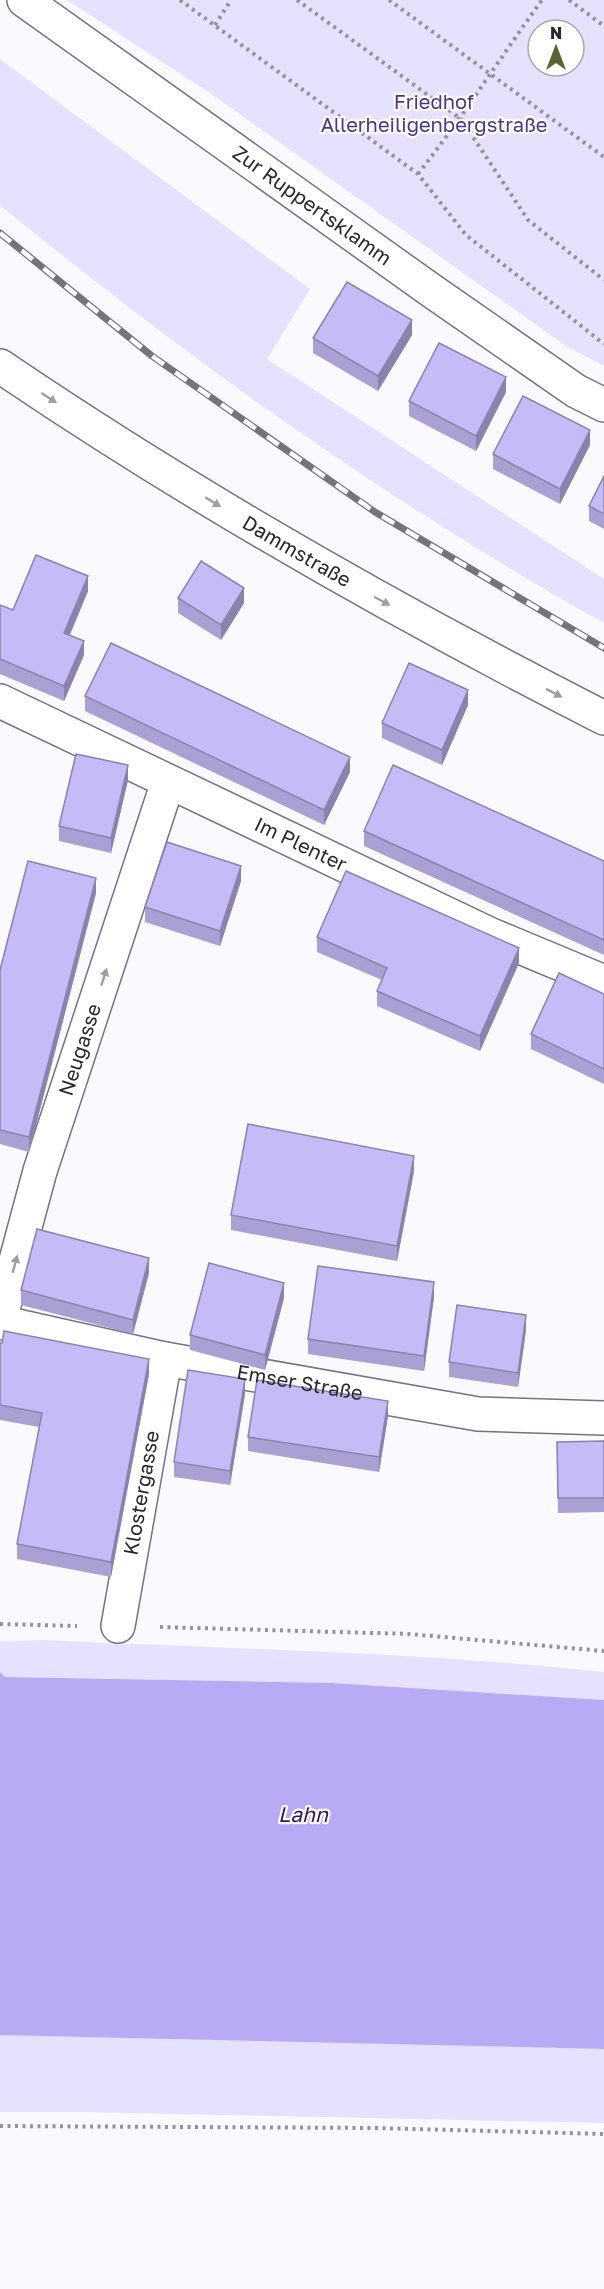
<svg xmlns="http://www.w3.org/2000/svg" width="604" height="2289" viewBox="0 0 604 2289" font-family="'Golos Text',sans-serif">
	<rect width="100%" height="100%" fill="#fafafe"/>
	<!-- green -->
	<path fill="#e5e1fe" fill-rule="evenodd" d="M 67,0 L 604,0 L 604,366 L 566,346 L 210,93 ZM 538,30 L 574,30 L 574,66 L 538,66 Z
		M 0,59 L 310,289 L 267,359 L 604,579 L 604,623 C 390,503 190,361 0,205 Z
		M 44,1640 C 231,1649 418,1652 604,1672 L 604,1700 L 332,1683 L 5,1677 L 0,1672 L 0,1641 Z
		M 0,2035 L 604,2049 L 604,2123 L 84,2112 L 0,2112 Z"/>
	<!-- water -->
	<path fill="#b9aaf5" d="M 0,1672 L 5,1677 L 332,1683 L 604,1700 L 604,2049 L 0,2035 Z"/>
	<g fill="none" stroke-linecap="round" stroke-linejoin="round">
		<defs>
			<g id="minor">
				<path id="s1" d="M 24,0 L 432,291 L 576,391 L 604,405"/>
				<path id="s2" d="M 0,366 C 193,497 396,612 604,718"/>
				<path id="s3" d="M 0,701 L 489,934 L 604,982"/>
				<path id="s4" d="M 0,1320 L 40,1171 L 168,782"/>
				<path id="s5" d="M 118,1626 L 165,1359"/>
			</g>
			<g id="tertiary">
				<path id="s6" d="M 0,1322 L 165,1359 L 478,1414 L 604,1418"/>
			</g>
		</defs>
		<!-- minor casing -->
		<use href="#minor" stroke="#757284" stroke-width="36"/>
		<!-- tertiary casing -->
		<use href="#tertiary" stroke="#757284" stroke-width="36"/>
		<!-- path -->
		<path stroke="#939298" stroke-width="4" stroke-dasharray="3 4.5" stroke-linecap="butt" d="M 180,0 L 418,174 L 466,235 L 604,344
			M 297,0 L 461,119 L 528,220 L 604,280
			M 389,0 L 604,157
			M 569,0 L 604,26
			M 215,25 L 231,0
			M 418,174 C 462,118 500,58 542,0
			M 0,1624 L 77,1626
			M 160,1627 L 409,1634 L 604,1651
			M 0,2126 L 375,2128 L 604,2134"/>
		<!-- minor -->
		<use href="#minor" stroke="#fff" stroke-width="33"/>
		<!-- tertiary -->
		<use href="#tertiary" stroke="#fff" stroke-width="33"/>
		<defs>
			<path id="rail" d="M 0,233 L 152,356 L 375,512 L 604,648"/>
		</defs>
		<!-- rail casing -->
		<use href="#rail" stroke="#74747a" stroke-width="7"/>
		<!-- rail -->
		<use href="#rail" stroke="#fff" stroke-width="4.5" stroke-dasharray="14" stroke-linecap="butt"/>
	</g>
	<!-- wall -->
	<path fill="#aaa0d4" d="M 412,335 L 378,391 L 313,353 L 313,338 Z
		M 506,392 L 476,451 L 409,416 L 409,401 Z
		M 590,445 L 560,504 L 493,469 L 493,454 Z
		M 604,476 L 604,529 L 589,521 L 589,506 Z
		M 88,591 L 70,635 L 84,655 L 64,701 L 0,674 L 0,605 L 13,610 Z
		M 178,598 L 244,603 L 221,640 L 178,613 Z
		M 85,696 L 350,772 L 324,825 L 85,711 Z
		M 468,705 L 442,765 L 382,738 L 382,723 Z
		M 128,780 L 111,853 L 59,841 L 59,826 Z
		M 364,831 L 604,861 L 604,955 L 364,846 Z
		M 241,881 L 220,946 L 145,922 L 145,907 Z
		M 96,893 L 29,1152 L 0,1144 L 0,970 Z
		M 317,937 L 519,963 L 480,1051 L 377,1006 L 377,991 L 382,980 L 317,952 Z
		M 604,994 L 604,1084 L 531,1049 L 531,1034 Z
		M 414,1171 L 397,1261 L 231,1230 L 231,1215 Z
		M 149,1273 L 133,1334 L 21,1305 L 21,1290 Z
		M 434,1297 L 424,1371 L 308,1354 L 308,1339 Z
		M 284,1298 L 265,1370 L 190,1350 L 190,1335 Z
		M 526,1330 L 518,1387 L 449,1377 L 449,1362 Z
		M 0,1343 L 149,1374 L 111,1577 L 17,1559 L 17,1544 L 39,1427 L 0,1420 Z
		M 245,1394 L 230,1485 L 174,1477 L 174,1462 Z
		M 388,1416 L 379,1472 L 248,1451 L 248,1437 Z
		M 604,1441 L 604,1512 L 558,1513 L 557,1442 Z"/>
	<!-- shaded-wall -->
	<path fill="#8b82ad" d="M 412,320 L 412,335 L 378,391 L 378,376 Z
		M 506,377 L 506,392 L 476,451 L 476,436 Z
		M 590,430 L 590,445 L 560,504 L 560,489 Z
		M 88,576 L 88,591 L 64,648 L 64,633 Z
		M 244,588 L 244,603 L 221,640 L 221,625 Z
		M 84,641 L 84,655 L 64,701 L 64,686 Z
		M 468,690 L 468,705 L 442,765 L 442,750 Z
		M 350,757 L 350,772 L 324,825 L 324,810 Z
		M 128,765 L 128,780 L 111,853 L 111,838 Z
		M 241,866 L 241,881 L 220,946 L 220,931 Z
		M 96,878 L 96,893 L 29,1152 L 29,1137 Z
		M 519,948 L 519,963 L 480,1051 L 480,1036 Z
		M 414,1156 L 414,1171 L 397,1261 L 397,1246 Z
		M 149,1258 L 149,1273 L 133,1334 L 133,1320 Z
		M 434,1282 L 434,1297 L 424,1371 L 424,1356 Z
		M 284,1283 L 284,1298 L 265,1370 L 265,1355 Z
		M 526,1315 L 526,1330 L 518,1387 L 518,1373 Z
		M 149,1359 L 149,1374 L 111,1577 L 111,1562 Z
		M 245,1379 L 245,1394 L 230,1485 L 230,1471 Z
		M 388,1401 L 388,1416 L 379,1472 L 379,1457 Z"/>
	<!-- building -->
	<path fill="#c6baf7" stroke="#8b82ad" stroke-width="1.5" d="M 347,282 L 412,320 L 378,376 L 313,338 Z
		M 439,343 L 506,377 L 476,436 L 409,401 Z
		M 523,396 L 590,430 L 560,489 L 493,454 Z
		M 604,476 L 604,514 L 589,506 Z
		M 36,555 L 88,576 L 64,633 L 84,641 L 64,686 L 0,659 L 0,605 L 13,610 Z
		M 201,561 L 244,588 L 221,625 L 178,598 Z
		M 111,643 L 350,757 L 324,810 L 85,696 Z
		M 409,663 L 468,690 L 442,750 L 382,723 Z
		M 76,754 L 128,765 L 111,838 L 59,826 Z
		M 393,765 L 604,861 L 604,940 L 364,831 Z
		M 167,842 L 241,866 L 220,931 L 145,907 Z
		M 28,861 L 96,878 L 29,1137 L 0,1130 L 0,970 Z
		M 346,871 L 519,948 L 480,1036 L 377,991 L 387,968 L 317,937 Z
		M 559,973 L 604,994 L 604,1069 L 531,1034 Z
		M 248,1124 L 414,1156 L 397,1246 L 231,1215 Z
		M 37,1229 L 149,1258 L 133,1320 L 21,1290 Z
		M 209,1263 L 284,1283 L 265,1355 L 190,1335 Z
		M 318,1266 L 434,1282 L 424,1356 L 308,1339 Z
		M 457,1305 L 526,1315 L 518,1373 L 449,1362 Z
		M 4,1331 L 149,1359 L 111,1562 L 17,1544 L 42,1413 L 0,1405 L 0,1343 L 2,1343 Z
		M 188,1370 L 245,1379 L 230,1471 L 174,1462 Z
		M 257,1380 L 388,1401 L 379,1457 L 248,1437 Z
		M 604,1441 L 604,1498 L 558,1498 L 557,1442 Z"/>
	<!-- one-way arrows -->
	<defs><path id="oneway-solid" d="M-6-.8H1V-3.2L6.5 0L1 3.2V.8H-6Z" transform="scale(1.5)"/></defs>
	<g fill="#9f9ea1">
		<use href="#oneway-solid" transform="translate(49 398) rotate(33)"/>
		<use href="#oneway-solid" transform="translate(213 502) rotate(31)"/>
		<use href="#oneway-solid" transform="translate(382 601) rotate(28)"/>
		<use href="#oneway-solid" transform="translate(554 693) rotate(27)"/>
		<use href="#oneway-solid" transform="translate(104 977) rotate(-72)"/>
		<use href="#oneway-solid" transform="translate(15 1264) rotate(-75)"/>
	</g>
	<g text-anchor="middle" stroke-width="4.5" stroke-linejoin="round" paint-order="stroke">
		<!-- park labels -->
		<g font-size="20" fill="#4d3389" stroke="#fff">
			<text x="434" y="109">Friedhof<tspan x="434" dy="23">Allerheiligenbergstraße</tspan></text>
		</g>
		<!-- street labels -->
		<g font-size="20" fill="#29282f" stroke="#fff">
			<text dy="7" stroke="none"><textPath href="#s1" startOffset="354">Zur Ruppertsklamm</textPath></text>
			<text dy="7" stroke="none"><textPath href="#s2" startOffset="350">Dammstraße</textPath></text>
			<text dy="7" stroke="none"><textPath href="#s3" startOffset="333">Im Plenter</textPath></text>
			<text dy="7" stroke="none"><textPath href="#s4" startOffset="282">Neugasse</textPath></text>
			<text dy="7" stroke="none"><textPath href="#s6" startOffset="306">Emser Straße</textPath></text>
			<text dy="7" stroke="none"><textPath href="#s5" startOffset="135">Klostergasse</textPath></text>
		</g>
		<!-- water labels -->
		<g font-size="21" font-style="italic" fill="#321268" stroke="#fff">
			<text x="303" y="1822">Lahn</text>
		</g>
	</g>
	<!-- north arrow -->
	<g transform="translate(556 48)"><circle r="28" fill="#ffffff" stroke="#a9a9ac" stroke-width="1.5"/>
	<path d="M0-4.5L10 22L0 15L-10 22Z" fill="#5d612f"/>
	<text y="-9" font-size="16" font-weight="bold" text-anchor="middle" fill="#29282f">N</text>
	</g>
</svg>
